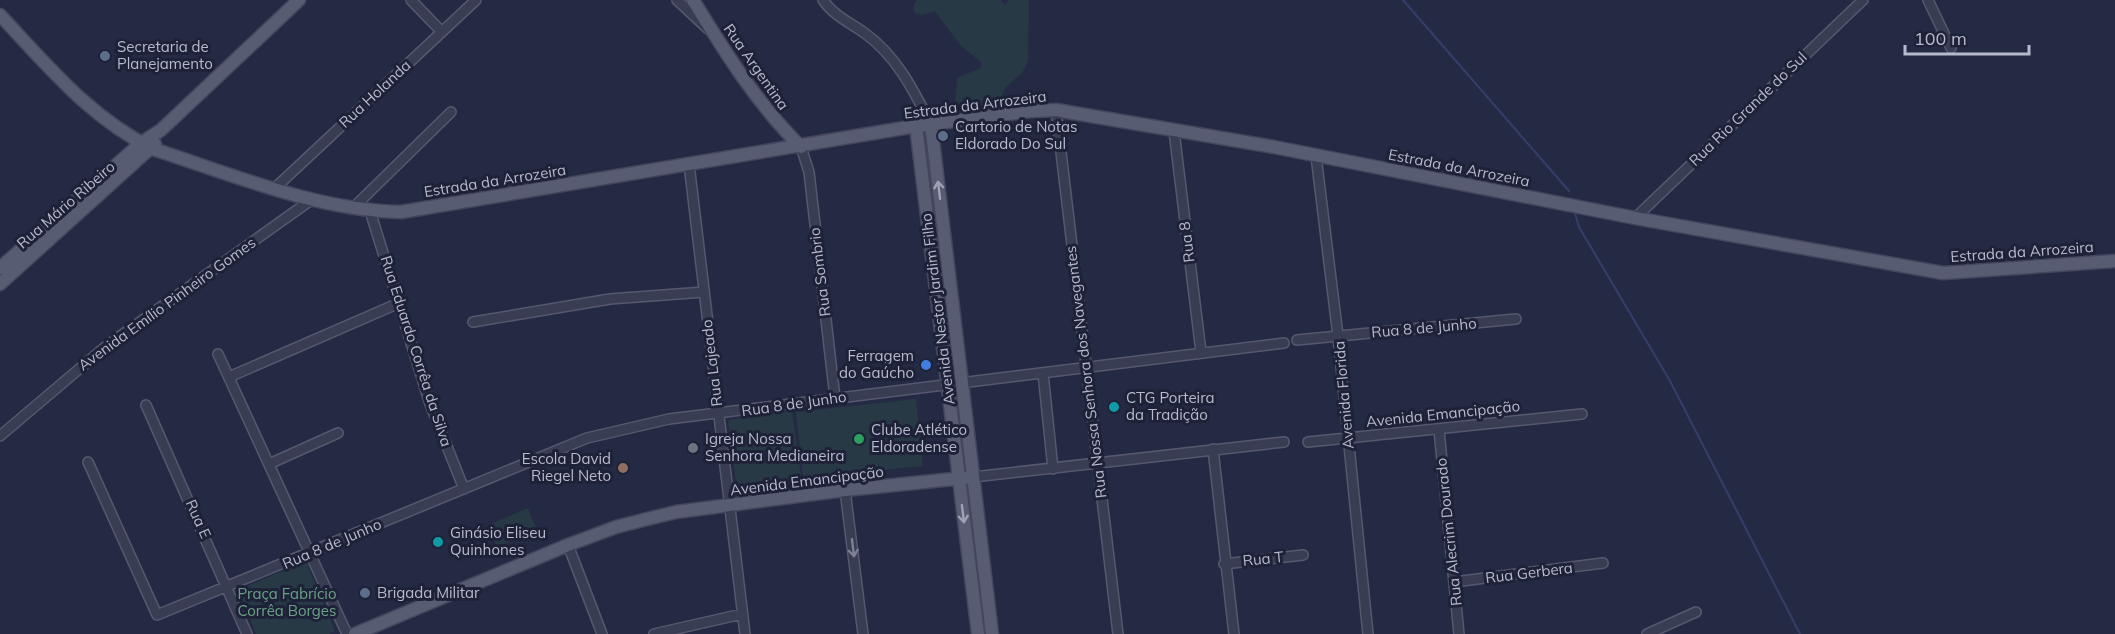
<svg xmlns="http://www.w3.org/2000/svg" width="2115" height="634" viewBox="0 0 2115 634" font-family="Mulish,sans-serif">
	<rect width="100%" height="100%" fill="#252a44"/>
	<!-- green -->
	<path fill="#273945" d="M 917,0 L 1001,0 L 1005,5 L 1009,0 L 1029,0 L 1028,61 L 1022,73 L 1006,87 L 998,103 L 964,108 L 955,102 L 957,78 L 981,68 L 981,62 L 960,45 L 935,11 L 922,15 L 915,13 L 913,7 Z
		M 916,399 L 923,466 L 803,478 L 796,412 Z
		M 792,411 L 802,483 L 737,492 L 728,420 Z
		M 528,508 L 537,530 L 497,547 L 488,525 Z
		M 306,561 L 335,631 L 329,634 L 256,634 L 238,590 Z"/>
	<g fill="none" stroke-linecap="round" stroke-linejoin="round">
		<!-- stream -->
		<path stroke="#353e6a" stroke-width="2" d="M 1403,0 L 1569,191
			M 1575,213 L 1579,227 L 1670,381 L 1800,634"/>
		<defs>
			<path id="minor" d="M 411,0 L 442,32
				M 677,0 L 708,29
				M 823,0 C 834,16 851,23 866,34 C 898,58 913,90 931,124
				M 1928,0 L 1951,48
				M 1056,110 L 1118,634
				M 1174,131 L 1201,352
				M 801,147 L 809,172 L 835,398
				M 1316,156 L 1338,336 L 1368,634
				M 689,164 L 745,634
				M 275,188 L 476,0
				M 352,209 L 451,112
				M 370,211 L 430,404 L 464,489
				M 1635,218 L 1863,0
				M 473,322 L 610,299 L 704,292
				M 1297,340 L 1516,319
				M 218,354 L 347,634
				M 1043,373 L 1053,469
				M 229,377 L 399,303
				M 146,405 L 247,634
				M 1439,430 L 1459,634
				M 0,436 L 105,347 L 311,200
				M 1308,442 L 1582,414
				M 1213,449 L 1234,634
				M 88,462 L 157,615 L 587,438 L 669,419 L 1284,343
				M 269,464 L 338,433
				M 973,477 L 1284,442
				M 845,490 L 863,634
				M 568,545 L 602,634
				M 1224,564 L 1303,555
				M 1454,582 L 1603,563
				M 654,634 L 742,614
				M 1647,634 L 1696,612"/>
			<path id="major" d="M 693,0 C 725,52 757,104 801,147
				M 0,15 C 48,66 89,117 153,149 C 234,175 315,210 401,212 L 916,126 L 1030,111 L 1056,110 L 1274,147 L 1635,218 L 1943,273 L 2115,261
				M 931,124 L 992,634
				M 916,126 L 978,634
				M 0,268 L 141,143 L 161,130 L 299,0
				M 0,284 L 155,144
				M 355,634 L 568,545 L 616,527 L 647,519 L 676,512 L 845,490 L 973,477"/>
		</defs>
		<!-- minor casing -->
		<use href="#minor" stroke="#55586e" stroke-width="12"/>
		<!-- major casing -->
		<use href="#major" stroke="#43465d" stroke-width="15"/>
		<!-- minor -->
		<use href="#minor" stroke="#393d53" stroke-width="9"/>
		<!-- major -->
		<use href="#major" stroke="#575c73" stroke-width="12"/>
	</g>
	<!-- one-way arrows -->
	<defs><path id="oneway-shaft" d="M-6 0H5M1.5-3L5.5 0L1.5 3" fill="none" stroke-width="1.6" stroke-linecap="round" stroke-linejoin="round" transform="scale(1.5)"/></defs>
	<g stroke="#9fa2b6">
		<use href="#oneway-shaft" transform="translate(939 190) rotate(-97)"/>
		<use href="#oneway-shaft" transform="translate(963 514) rotate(83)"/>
	</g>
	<use stroke="#7e8196" href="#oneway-shaft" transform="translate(853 548) rotate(83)"/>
	<!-- markers -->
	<g fill="#5c6f8a" stroke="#1e2239" stroke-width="2">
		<circle cx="105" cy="56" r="6"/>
		<circle cx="943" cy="136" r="6"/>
		<circle cx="365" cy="593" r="6"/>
	</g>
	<circle fill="#3f7fe0" stroke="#1e2239" stroke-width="2" cx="926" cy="365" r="6"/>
	<g fill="#0f9aa8" stroke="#1e2239" stroke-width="2">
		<circle cx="1114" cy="407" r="6"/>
		<circle cx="438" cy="542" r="6"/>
	</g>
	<circle fill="#2e9e5b" stroke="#1e2239" stroke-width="2" cx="859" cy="439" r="6"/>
	<circle fill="#6b7280" stroke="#1e2239" stroke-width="2" cx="693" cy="448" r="6"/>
	<circle fill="#8d6e63" stroke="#1e2239" stroke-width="2" cx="623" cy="468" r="6"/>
	<g text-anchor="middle" stroke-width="6" stroke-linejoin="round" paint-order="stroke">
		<!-- poi labels -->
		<g font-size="15" fill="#b7b9cd" stroke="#1e2239" text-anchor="start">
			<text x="117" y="52">Secretaria de<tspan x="117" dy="17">Planejamento</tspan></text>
			<text x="955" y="132">Cartorio de Notas<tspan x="955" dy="17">Eldorado Do Sul</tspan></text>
			<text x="914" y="361" text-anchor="end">Ferragem<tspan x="914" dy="17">do Gaúcho</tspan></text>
			<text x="1126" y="403">CTG Porteira<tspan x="1126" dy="17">da Tradição</tspan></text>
			<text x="871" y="435">Clube Atlético<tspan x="871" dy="17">Eldoradense</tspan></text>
			<text x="705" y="444">Igreja Nossa<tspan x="705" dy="17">Senhora Medianeira</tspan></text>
			<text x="611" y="464" text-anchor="end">Escola David<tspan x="611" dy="17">Riegel Neto</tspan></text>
			<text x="450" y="538">Ginásio Eliseu<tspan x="450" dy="17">Quinhones</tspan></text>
			<text x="377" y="598">Brigada Militar</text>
		</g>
		<!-- street labels -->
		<g font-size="15" fill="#b7b9cd" stroke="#1e2239">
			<text transform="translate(756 67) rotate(55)" y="5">Rua Argentina</text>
			<text transform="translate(375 94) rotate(-43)" y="5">Rua Holanda</text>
			<text transform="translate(975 105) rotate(-7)" y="5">Estrada da Arrozeira</text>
			<text transform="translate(1748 109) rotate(-44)" y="5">Rua Rio Grande do Sul</text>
			<text transform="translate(1459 168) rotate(11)" y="5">Estrada da Arrozeira</text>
			<text transform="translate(495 181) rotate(-9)" y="5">Estrada da Arrozeira</text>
			<text transform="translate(66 205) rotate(-41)" y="5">Rua Mário Ribeiro</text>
			<text transform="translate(1187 242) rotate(-97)" y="5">Rua 8</text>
			<text transform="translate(2022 252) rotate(-4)" y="5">Estrada da Arrozeira</text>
			<text transform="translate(820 272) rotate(-97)" y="5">Rua Sombrio</text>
			<text transform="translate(167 304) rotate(-36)" y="5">Avenida Emílio Pinheiro Gomes</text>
			<text transform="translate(938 309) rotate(-97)" y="5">Avenida Nestor Jardim Filho</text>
			<text transform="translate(1424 328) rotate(-5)" y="5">Rua 8 de Junho</text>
			<text transform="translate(416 351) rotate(72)" y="5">Rua Eduardo Corrêa da Silva</text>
			<text transform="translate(712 363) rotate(-97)" y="5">Rua Lajeado</text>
			<text transform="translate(1086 372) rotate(-97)" y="5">Rua Nossa Senhora dos Navegantes</text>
			<text transform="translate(1344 395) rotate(-95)" y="5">Avenida Florida</text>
			<text transform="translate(794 404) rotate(-8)" y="5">Rua 8 de Junho</text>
			<text transform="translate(1443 414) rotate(-6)" y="5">Avenida Emancipação</text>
			<text transform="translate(807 481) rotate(-7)" y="5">Avenida Emancipação</text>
			<text transform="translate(198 519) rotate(66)" y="5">Rua E</text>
			<text transform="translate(1449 532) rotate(-96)" y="5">Rua Alecrim Dourado</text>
			<text transform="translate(332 544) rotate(-23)" y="5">Rua 8 de Junho</text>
			<text transform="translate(1263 559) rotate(-6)" y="5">Rua T</text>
			<text transform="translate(1529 573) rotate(-7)" y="5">Rua Gerbera</text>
		</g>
		<!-- park labels -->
		<g font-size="15" fill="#6ca086" stroke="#1e2239">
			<text x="287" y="599">Praça Fabrício<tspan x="287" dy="17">Corrêa Borges</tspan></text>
		</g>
	</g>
	<!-- scale -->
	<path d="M1905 45v9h124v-9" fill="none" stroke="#b7b9cd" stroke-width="3"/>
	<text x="1914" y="45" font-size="18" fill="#b7b9cd" stroke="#1e2239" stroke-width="4.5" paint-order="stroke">100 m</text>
</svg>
